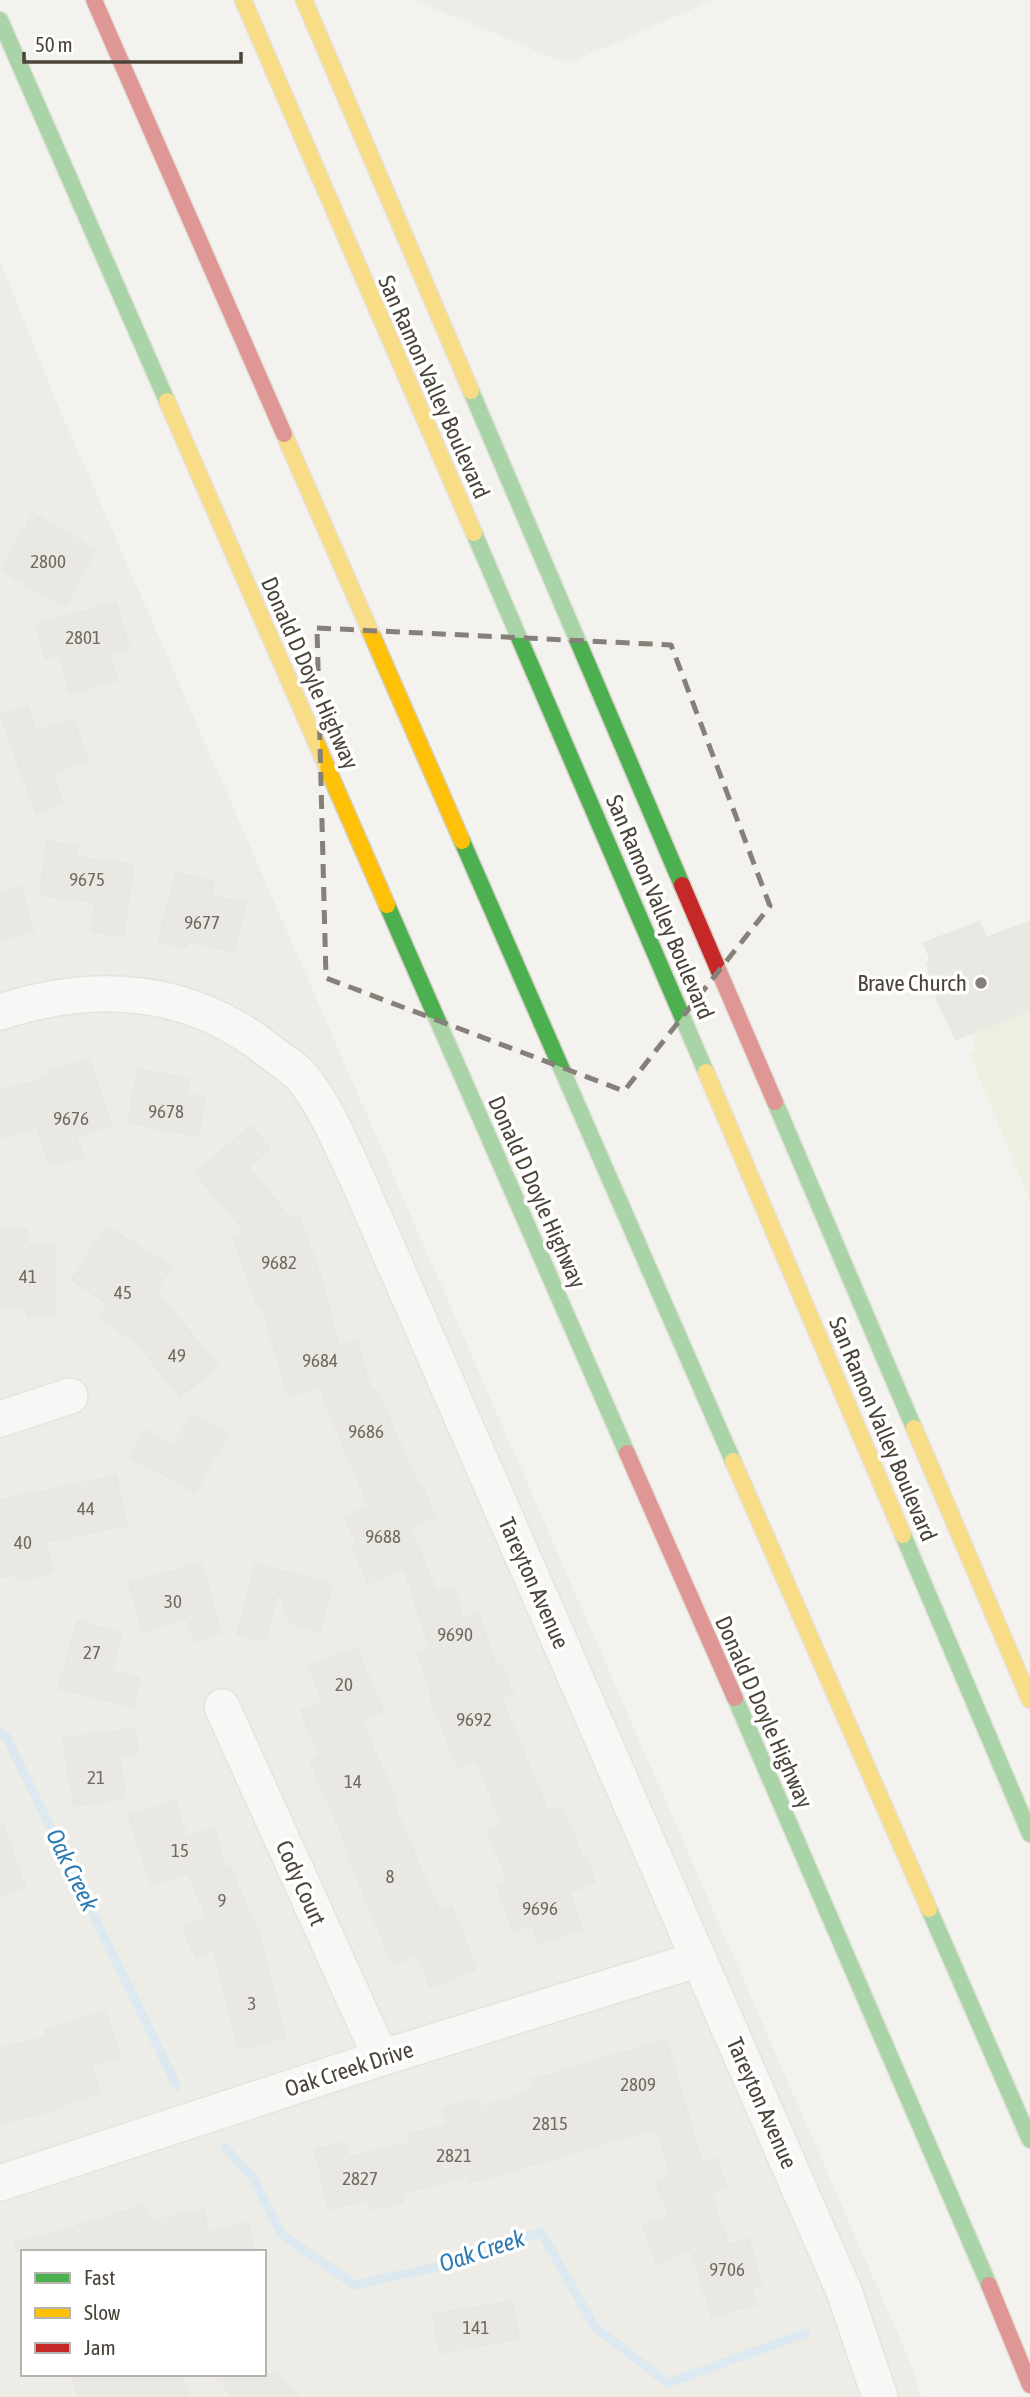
<svg xmlns="http://www.w3.org/2000/svg" width="1030" height="2397" viewBox="0 0 1030 2397" font-family="'Asap Condensed',sans-serif">
	<rect width="100%" height="100%" fill="#f4f2ee"/>
	<!-- residential -->
	<path fill="#e7e4dc" fill-rule="evenodd" d="M 415,0 L 713,0 L 567,64 Z
		M 0,261 L 54,396 L 913,2369 L 921,2397 L 0,2397 ZM 23,2252 L 264,2252 L 264,2374 L 23,2374 Z"/>
	<!-- green -->
	<path fill="#e1eecf" d="M 1030,1010 L 1030,1198 L 1029,1198 L 969,1053 L 976,1049 L 970,1034 Z"/>
	<g fill="none" stroke-linecap="round" stroke-linejoin="round">
		<!-- stream -->
		<path stroke="#c0ddf1" stroke-width="9" d="M 0,1732 L 6,1736 L 177,2086
			M 225,2147 L 253,2178 L 282,2235 L 355,2285 L 449,2264 L 541,2232 L 595,2327 L 668,2383 L 806,2333"/>
	</g>
	<!-- building -->
	<path fill="#dedbd6" stroke="#dcd9d4" stroke-width="2" d="M 33,513 L 95,550 L 65,606 L 2,571 Z
		M 116,602 L 129,648 L 110,654 L 117,681 L 70,693 L 59,654 L 46,658 L 36,625 Z
		M 27,706 L 36,732 L 73,720 L 88,760 L 52,773 L 63,803 L 36,813 L 1,715 Z
		M 47,841 L 78,846 L 76,857 L 133,864 L 124,936 L 92,932 L 95,902 L 40,895 Z
		M 176,872 L 214,882 L 212,895 L 246,903 L 234,952 L 188,940 L 186,948 L 158,941 Z
		M 21,886 L 33,931 L 0,939 L 0,892 Z
		M 979,922 L 986,938 L 1030,922 L 1030,1010 L 956,1039 L 938,1002 L 927,964 L 931,961 L 924,943 Z
		M 89,1059 L 111,1125 L 76,1136 L 83,1156 L 50,1166 L 37,1127 L 0,1137 L 0,1091 L 49,1077 L 48,1072 Z
		M 138,1069 L 189,1079 L 187,1094 L 205,1098 L 198,1136 L 128,1123 Z
		M 251,1126 L 270,1149 L 248,1167 L 290,1218 L 299,1215 L 324,1287 L 339,1346 L 357,1341 L 371,1391 L 376,1389 L 418,1486 L 421,1484 L 435,1516 L 409,1527 L 437,1592 L 453,1587 L 463,1618 L 478,1613 L 496,1667 L 501,1665 L 513,1693 L 501,1698 L 548,1812 L 561,1806 L 582,1856 L 585,1855 L 595,1882 L 569,1892 L 582,1929 L 539,1944 L 532,1925 L 513,1931 L 497,1887 L 509,1882 L 487,1830 L 502,1823 L 476,1759 L 458,1767 L 429,1695 L 432,1693 L 418,1654 L 431,1650 L 404,1568 L 368,1583 L 353,1548 L 358,1546 L 345,1517 L 369,1506 L 319,1387 L 288,1395 L 263,1308 L 259,1309 L 233,1237 L 246,1233 L 196,1173 Z
		M 106,1226 L 171,1267 L 156,1291 L 218,1366 L 180,1396 L 135,1341 L 99,1318 L 108,1304 L 72,1280 Z
		M 0,1228 L 27,1229 L 27,1244 L 55,1244 L 55,1316 L 27,1316 L 27,1307 L 0,1307 Z
		M 191,1414 L 228,1434 L 195,1492 L 130,1456 L 145,1430 L 173,1446 Z
		M 116,1476 L 127,1525 L 46,1542 L 53,1572 L 18,1581 L 16,1574 L 0,1578 L 0,1500 Z
		M 201,1563 L 221,1633 L 194,1641 L 187,1618 L 143,1631 L 129,1583 Z
		M 256,1564 L 332,1585 L 320,1631 L 291,1623 L 278,1591 L 265,1641 L 237,1634 Z
		M 77,1621 L 121,1633 L 111,1671 L 140,1678 L 133,1707 L 59,1688 Z
		M 356,1648 L 383,1711 L 361,1720 L 397,1802 L 393,1804 L 439,1912 L 452,1907 L 476,1969 L 430,1987 L 418,1955 L 393,1964 L 348,1856 L 351,1855 L 310,1760 L 320,1756 L 301,1711 L 323,1702 L 309,1667 Z
		M 134,1728 L 138,1753 L 119,1756 L 126,1797 L 74,1806 L 63,1739 Z
		M 175,1801 L 187,1837 L 214,1829 L 226,1868 L 230,1867 L 261,1940 L 285,2037 L 238,2049 L 214,1950 L 196,1958 L 183,1928 L 207,1918 L 188,1873 L 151,1884 L 129,1816 Z
		M 3,1825 L 25,1887 L 0,1896 L 0,1826 Z
		M 105,2011 L 120,2056 L 91,2066 L 100,2092 L 55,2108 L 56,2110 L 0,2124 L 0,2048 L 46,2037 L 44,2031 Z
		M 666,2040 L 702,2164 L 716,2159 L 727,2188 L 710,2194 L 729,2245 L 748,2239 L 762,2284 L 751,2287 L 756,2304 L 712,2317 L 691,2250 L 657,2263 L 643,2225 L 669,2216 L 656,2181 L 671,2176 L 657,2128 L 469,2183 L 467,2176 L 402,2194 L 404,2202 L 371,2210 L 369,2199 L 329,2209 L 315,2150 L 345,2143 L 348,2157 L 411,2143 L 409,2135 L 448,2124 L 444,2108 L 477,2099 L 480,2108 L 535,2090 L 532,2080 Z
		M 144,2205 L 150,2222 L 203,2209 L 209,2233 L 248,2223 L 255,2252 L 16,2252 L 15,2243 L 77,2228 L 76,2226 Z
		M 512,2301 L 519,2339 L 440,2353 L 433,2314 Z
		M 86,2374 L 181,2374 L 189,2397 L 79,2397 L 73,2378 Z
		M 212,2374 L 277,2374 L 299,2397 L 234,2397 Z"/>
	<g fill="none" stroke-linecap="round" stroke-linejoin="round">
		<defs>
			<path id="street" d="M 0,1012 C 95,981 188,987 268,1050 C 279,1059 293,1067 302,1077 C 327,1108 343,1149 360,1185 L 844,2291 L 880,2397
				M 0,1419 L 70,1396
				M 222,1707 L 381,2058
				M 0,2183 L 381,2058 L 699,1959"/>
			<path id="fast" d="M 0,20 L 167,401
				M 471,391 L 682,885
				M 474,533 L 706,1072
				M 462,841 L 733,1461
				M 387,905 L 627,1453
				M 775,1102 L 914,1428
				M 903,1535 L 1030,1834
				M 735,1698 L 989,2285
				M 929,1909 L 1030,2140"/>
			<path id="slow" d="M 243,0 L 474,533
				M 304,0 L 471,391
				M 167,401 L 387,905
				M 284,434 L 462,841
				M 706,1072 L 903,1535
				M 914,1428 L 1030,1700
				M 733,1461 L 929,1909"/>
			<path id="jam" d="M 94,0 L 284,434
				M 682,885 L 775,1102
				M 627,1453 L 735,1698
				M 989,2285 L 1030,2385"/>
		</defs>
		<!-- street casing -->
		<use href="#street" stroke="#d2d0cb" stroke-width="38"/>
		<!-- fast casing -->
		<use href="#fast" stroke="#d3cfc5" stroke-width="19"/>
		<!-- slow casing -->
		<use href="#slow" stroke="#d3cfc5" stroke-width="19"/>
		<!-- jam casing -->
		<use href="#jam" stroke="#d3cfc5" stroke-width="19"/>
		<!-- street -->
		<use href="#street" stroke="#fdfdfc" stroke-width="35"/>
		<!-- fast -->
		<use href="#fast" stroke="#4caf50" stroke-width="16"/>
		<!-- slow -->
		<use href="#slow" stroke="#ffc107" stroke-width="16"/>
		<!-- jam -->
		<use href="#jam" stroke="#c62828" stroke-width="16"/>
	</g>
	<!-- marked area -->
	<path d="M0 0H1030V2397H0ZM 317,628 L 671,645 L 770,906 L 624,1091 L 326,978 Z" fill="#f4f2ee" fill-opacity=".55" fill-rule="evenodd"/>
	<path fill="none" stroke="#868178" stroke-width="5" stroke-dasharray="14 9" stroke-linejoin="round" d="M 317,628 L 671,645 L 770,906 L 624,1091 L 326,978 Z"/>
	<!-- markers -->
	<circle fill="#868178" stroke="#fff" stroke-width="2.5" cx="981" cy="983" r="7"/>
	<g text-anchor="middle" stroke-width="7" stroke-linejoin="round" paint-order="stroke">
		<!-- number labels -->
		<g font-size="19" fill="#706a61">
			<text x="48" y="568">2800</text>
			<text x="83" y="644">2801</text>
			<text x="87" y="886">9675</text>
			<text x="202" y="929">9677</text>
			<text x="166" y="1118">9678</text>
			<text x="71" y="1125">9676</text>
			<text x="279" y="1269">9682</text>
			<text x="28" y="1283">41</text>
			<text x="123" y="1299">45</text>
			<text x="177" y="1362">49</text>
			<text x="320" y="1367">9684</text>
			<text x="366" y="1438">9686</text>
			<text x="86" y="1515">44</text>
			<text x="383" y="1543">9688</text>
			<text x="23" y="1549">40</text>
			<text x="173" y="1608">30</text>
			<text x="455" y="1641">9690</text>
			<text x="92" y="1659">27</text>
			<text x="344" y="1691">20</text>
			<text x="474" y="1726">9692</text>
			<text x="96" y="1784">21</text>
			<text x="353" y="1788">14</text>
			<text x="180" y="1857">15</text>
			<text x="390" y="1883">8</text>
			<text x="222" y="1907">9</text>
			<text x="540" y="1915">9696</text>
			<text x="252" y="2010">3</text>
			<text x="638" y="2091">2809</text>
			<text x="550" y="2130">2815</text>
			<text x="454" y="2162">2821</text>
			<text x="360" y="2185">2827</text>
			<text x="727" y="2276">9706</text>
			<text x="476" y="2334">141</text>
		</g>
		<!-- street labels -->
		<g font-size="23" fill="#4b4439" stroke="#fff">
			<text transform="translate(434 387) rotate(66)" y="8">San Ramon Valley Boulevard</text>
			<text transform="translate(310 673) rotate(66)" y="8">Donald D Doyle Highway</text>
			<text transform="translate(660 907) rotate(67)" y="8">San Ramon Valley Boulevard</text>
			<text transform="translate(537 1192) rotate(66)" y="8">Donald D Doyle Highway</text>
			<text transform="translate(883 1429) rotate(67)" y="8">San Ramon Valley Boulevard</text>
			<text transform="translate(534 1583) rotate(66)" y="8">Tareyton Avenue</text>
			<text transform="translate(764 1712) rotate(66)" y="8">Donald D Doyle Highway</text>
			<text transform="translate(301 1883) rotate(66)" y="8">Cody Court</text>
			<text transform="translate(349 2069) rotate(-18)" y="8">Oak Creek Drive</text>
			<text transform="translate(762 2103) rotate(66)" y="8">Tareyton Avenue</text>
		</g>
		<!-- poi labels -->
		<g font-size="23" fill="#4b4439" stroke="#fff" text-anchor="end">
			<text x="967" y="991">Brave Church</text>
		</g>
		<!-- water labels -->
		<g font-size="24" font-style="italic" fill="#2e7ab2" stroke="#fff">
			<text transform="translate(72 1870) rotate(64)" y="8">Oak Creek</text>
			<text transform="translate(482 2251) rotate(-18)" y="8">Oak Creek</text>
		</g>
	</g>
	<!-- legend -->
	<rect x="21" y="2250" width="245" height="126" fill="#ffffff" stroke="#b7b4b0" stroke-width="2"/>
	<rect x="35" y="2273" width="35" height="10" fill="#4caf50" stroke="#b7b4b0" stroke-width="2"/>
	<text x="84" y="2285" font-size="21" fill="#4b4439">Fast</text>
	<rect x="35" y="2308" width="35" height="10" fill="#ffc107" stroke="#b7b4b0" stroke-width="2"/>
	<text x="84" y="2320" font-size="21" fill="#4b4439">Slow</text>
	<rect x="35" y="2343" width="35" height="10" fill="#c62828" stroke="#b7b4b0" stroke-width="2"/>
	<text x="84" y="2355" font-size="21" fill="#4b4439">Jam</text>
	<!-- scale -->
	<path d="M24 52v10h217v-10" fill="none" stroke="#4b4439" stroke-width="3.5"/>
	<text x="35" y="52" font-size="21" fill="#4b4439" stroke="#ffffff" stroke-width="5" paint-order="stroke">50 m</text>
</svg>
